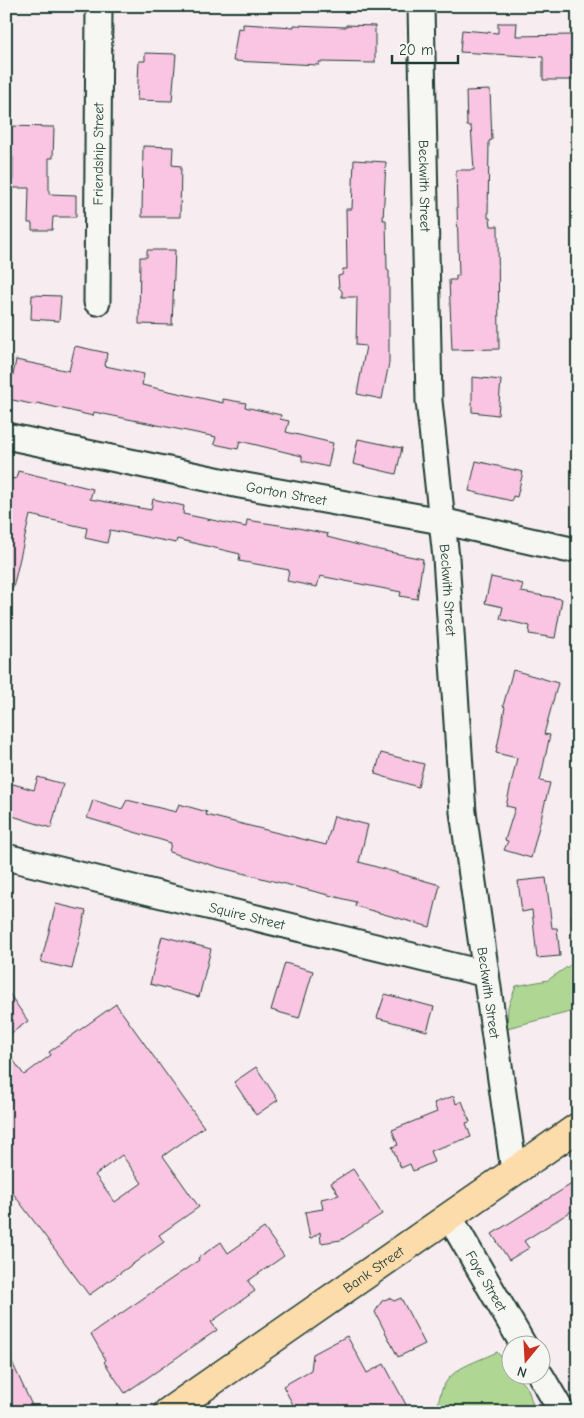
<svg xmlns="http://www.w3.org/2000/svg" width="584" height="1418" viewBox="0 0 584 1418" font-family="'Comic Neue',sans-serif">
	<rect width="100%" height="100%" fill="#f7ecef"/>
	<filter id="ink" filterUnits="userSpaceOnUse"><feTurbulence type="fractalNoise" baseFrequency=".02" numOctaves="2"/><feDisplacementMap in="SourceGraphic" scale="10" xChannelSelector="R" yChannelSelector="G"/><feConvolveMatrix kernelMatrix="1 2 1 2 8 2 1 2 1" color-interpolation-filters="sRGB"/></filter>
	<g filter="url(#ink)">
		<!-- green -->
		<path fill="#afd793" stroke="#678a64" d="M 578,914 L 578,1010 L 507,1028 L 508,1007 L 516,986 L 548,980 L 576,961 L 571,916 Z
			M 497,1352 L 511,1369 L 512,1376 L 516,1376 L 528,1389 L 535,1412 L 437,1412 C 441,1369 463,1368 497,1352 Z"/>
		<!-- building -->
		<path fill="#f9c5e2" stroke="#1f3d34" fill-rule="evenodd" d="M 498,23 L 517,23 L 516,36 L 572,35 L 573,80 L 543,80 L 543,57 L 460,52 L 462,30 L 498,33 Z
			M 243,24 L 294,27 L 294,25 L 346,27 L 346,25 L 375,26 L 375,63 L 319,62 L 319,65 L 233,61 L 238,28 L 243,29 Z
			M 145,53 L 176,54 L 172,101 L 137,100 L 139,61 L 145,61 Z
			M 490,90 L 492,140 L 489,141 L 488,218 L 490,218 L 491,226 L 498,226 L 499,349 L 452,350 L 449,280 L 456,280 L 456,276 L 459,276 L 456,170 L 474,170 L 471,126 L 467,126 L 466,91 Z
			M 6,126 L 54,127 L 53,158 L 49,158 L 49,194 L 76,195 L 76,217 L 53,217 L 52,230 L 32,230 L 32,223 L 28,223 L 29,188 L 13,188 L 13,157 L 6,157 Z
			M 143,146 L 173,147 L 172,165 L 181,166 L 180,217 L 142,217 Z
			M 354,160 L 386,162 L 383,220 L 386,220 L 387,270 L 389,271 L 389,363 L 382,399 L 357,394 L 366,346 L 356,345 L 357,297 L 342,297 L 342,291 L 339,288 L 338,276 L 342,275 L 343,269 L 347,269 L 346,209 L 352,209 Z
			M 147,250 L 175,250 L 172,325 L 139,324 L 140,257 L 147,257 Z
			M 32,295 L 61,296 L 59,321 L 31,319 Z
			M 75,346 L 107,353 L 105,366 L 144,374 L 142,385 L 223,403 L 223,399 L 246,403 L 245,407 L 281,415 L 280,419 L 289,421 L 286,432 L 333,443 L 328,467 L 302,461 L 302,456 L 240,441 L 238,449 L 214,444 L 216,437 L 167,427 L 94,412 L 93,416 L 37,403 L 36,405 L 8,399 L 16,360 L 69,371 Z
			M 472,377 L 501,380 L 498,415 L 472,412 Z
			M 358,439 L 402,448 L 396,474 L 353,464 Z
			M 476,461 L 523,472 L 517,497 L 513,496 L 512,501 L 469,491 Z
			M 18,471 L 93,489 L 90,499 L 151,510 L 153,499 L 184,506 L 183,514 L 246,527 L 247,520 L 298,528 L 328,534 L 327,537 L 370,548 L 423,559 L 417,599 L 400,596 L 401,592 L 320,576 L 317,587 L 287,581 L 289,570 L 239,561 L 240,554 L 177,539 L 176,543 L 110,530 L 107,543 L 85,538 L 87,528 L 30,515 L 13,588 L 6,587 L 6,477 L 16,479 Z
			M 491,577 L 523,584 L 521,592 L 562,599 L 555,638 L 529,634 L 530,626 L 500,619 L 503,607 L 485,603 Z
			M 513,670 L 558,683 L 544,734 L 550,735 L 540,781 L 550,783 L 531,858 L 504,850 L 508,841 L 505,840 L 515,808 L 506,806 L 517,758 L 496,753 L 505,707 L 503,706 Z
			M 381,753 L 424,764 L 418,787 L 375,774 Z
			M 38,777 L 63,784 L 51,828 L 6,814 L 6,782 L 34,790 Z
			M 93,800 L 122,809 L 127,800 L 176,812 L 179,804 L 207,812 L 206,815 L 326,845 L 334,816 L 368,825 L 359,862 L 440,885 L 430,927 L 355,906 L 356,902 L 218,867 L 169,852 L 171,843 L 87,818 Z
			M 546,878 L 552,928 L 557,928 L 560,956 L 537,958 L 532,910 L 522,912 L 518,881 Z
			M 56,904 L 86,911 L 72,969 L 41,962 Z
			M 162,936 L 211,949 L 199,997 L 150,984 Z
			M 285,963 L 313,971 L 299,1018 L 271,1010 Z
			M 6,989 L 28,1021 L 6,1037 Z
			M 385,994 L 434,1007 L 427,1031 L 377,1018 Z
			M 116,1004 L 204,1127 L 163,1156 L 199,1207 L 159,1235 L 164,1242 L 89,1295 L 6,1184 L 6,1050 L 24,1075 L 51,1055 L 49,1052 ZM 122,1155 L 142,1183 L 115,1202 L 95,1175 Z
			M 256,1067 L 278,1100 L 256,1115 L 234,1082 Z
			M 454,1096 L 456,1104 L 462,1101 L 470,1122 L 466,1123 L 471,1137 L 430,1151 L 434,1162 L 413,1171 L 410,1164 L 401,1168 L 392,1147 L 398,1145 L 392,1130 L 437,1112 L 434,1103 Z
			M 353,1169 L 382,1214 L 341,1240 L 321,1243 L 320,1232 L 310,1239 L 305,1212 L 323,1209 L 321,1199 L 339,1195 L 331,1183 Z
			M 578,1180 L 578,1207 L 524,1241 L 529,1248 L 509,1260 L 492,1234 Z
			M 264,1228 L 284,1256 L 248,1281 L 255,1291 L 211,1322 L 217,1330 L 125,1393 L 104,1362 L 106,1360 L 91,1334 L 199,1260 L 198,1258 L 221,1242 L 228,1253 Z
			M 389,1298 L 394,1301 L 401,1298 L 425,1344 L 398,1357 L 375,1312 L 382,1301 Z
			M 347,1336 L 367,1373 L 384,1364 L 410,1412 L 297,1412 L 283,1386 L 311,1370 L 313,1354 Z
			M 6,1349 L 35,1412 L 6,1412 Z"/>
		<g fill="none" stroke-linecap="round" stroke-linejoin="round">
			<defs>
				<g id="minor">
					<path id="s1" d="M 421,6 L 429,401 L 446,558 L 463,812 L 514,1171"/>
					<path id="s2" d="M 97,302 L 99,6"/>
					<path id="s3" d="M 6,436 L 240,485 L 441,521 L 566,549"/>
					<path id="s4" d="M 6,857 L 486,974"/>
					<path id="s5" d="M 449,1216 L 524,1346"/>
					<path d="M 541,1376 L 562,1412"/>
				</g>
				<g id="major">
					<path id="s6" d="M 168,1412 L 578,1127"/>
				</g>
			</defs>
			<!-- minor casing -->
			<use href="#minor" stroke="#1f3d34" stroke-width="29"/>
			<!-- major casing -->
			<use href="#major" stroke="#1f3d34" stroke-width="31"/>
			<!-- minor -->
			<use href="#minor" stroke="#f6f6f2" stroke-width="25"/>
			<!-- major -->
			<use href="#major" stroke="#fddcac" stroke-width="28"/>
		</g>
	</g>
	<g text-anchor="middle" stroke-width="4" stroke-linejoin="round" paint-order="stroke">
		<!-- street labels -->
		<g font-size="14" fill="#1f3d34" stroke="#f6f6f2">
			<text dy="5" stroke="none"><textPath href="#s2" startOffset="148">Friendship Street</textPath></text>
			<text dy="5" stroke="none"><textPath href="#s1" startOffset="180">Beckwith Street</textPath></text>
			<text dy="5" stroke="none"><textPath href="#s3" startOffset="286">Gorton Street</textPath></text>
			<text dy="5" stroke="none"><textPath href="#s1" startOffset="585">Beckwith Street</textPath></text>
			<text dy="5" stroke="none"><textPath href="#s4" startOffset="248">Squire Street</textPath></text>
			<text dy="5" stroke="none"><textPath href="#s1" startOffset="990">Beckwith Street</textPath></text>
			<text dy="5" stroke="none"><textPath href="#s6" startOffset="250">Bank Street</textPath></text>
			<text dy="5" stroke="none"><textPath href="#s5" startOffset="75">Faye Street</textPath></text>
		</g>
	</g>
	<!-- margin -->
	<rect width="584" height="1418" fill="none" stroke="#f6f6f2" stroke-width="25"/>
	<rect x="12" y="12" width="559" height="1393" fill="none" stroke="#1f3d34" stroke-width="2" filter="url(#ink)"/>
	<!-- north arrow -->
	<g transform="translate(526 1360) rotate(198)"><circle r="24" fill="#f6f6f2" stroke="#a0aca6"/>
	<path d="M0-4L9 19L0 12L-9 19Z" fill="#c8321e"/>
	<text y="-8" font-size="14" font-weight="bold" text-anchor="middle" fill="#1f3d34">N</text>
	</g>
	<!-- scale -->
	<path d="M392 55v8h66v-8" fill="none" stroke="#1f3d34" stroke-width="2.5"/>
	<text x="399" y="55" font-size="15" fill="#1f3d34" stroke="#f6f6f2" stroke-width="4" paint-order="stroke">20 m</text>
</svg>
